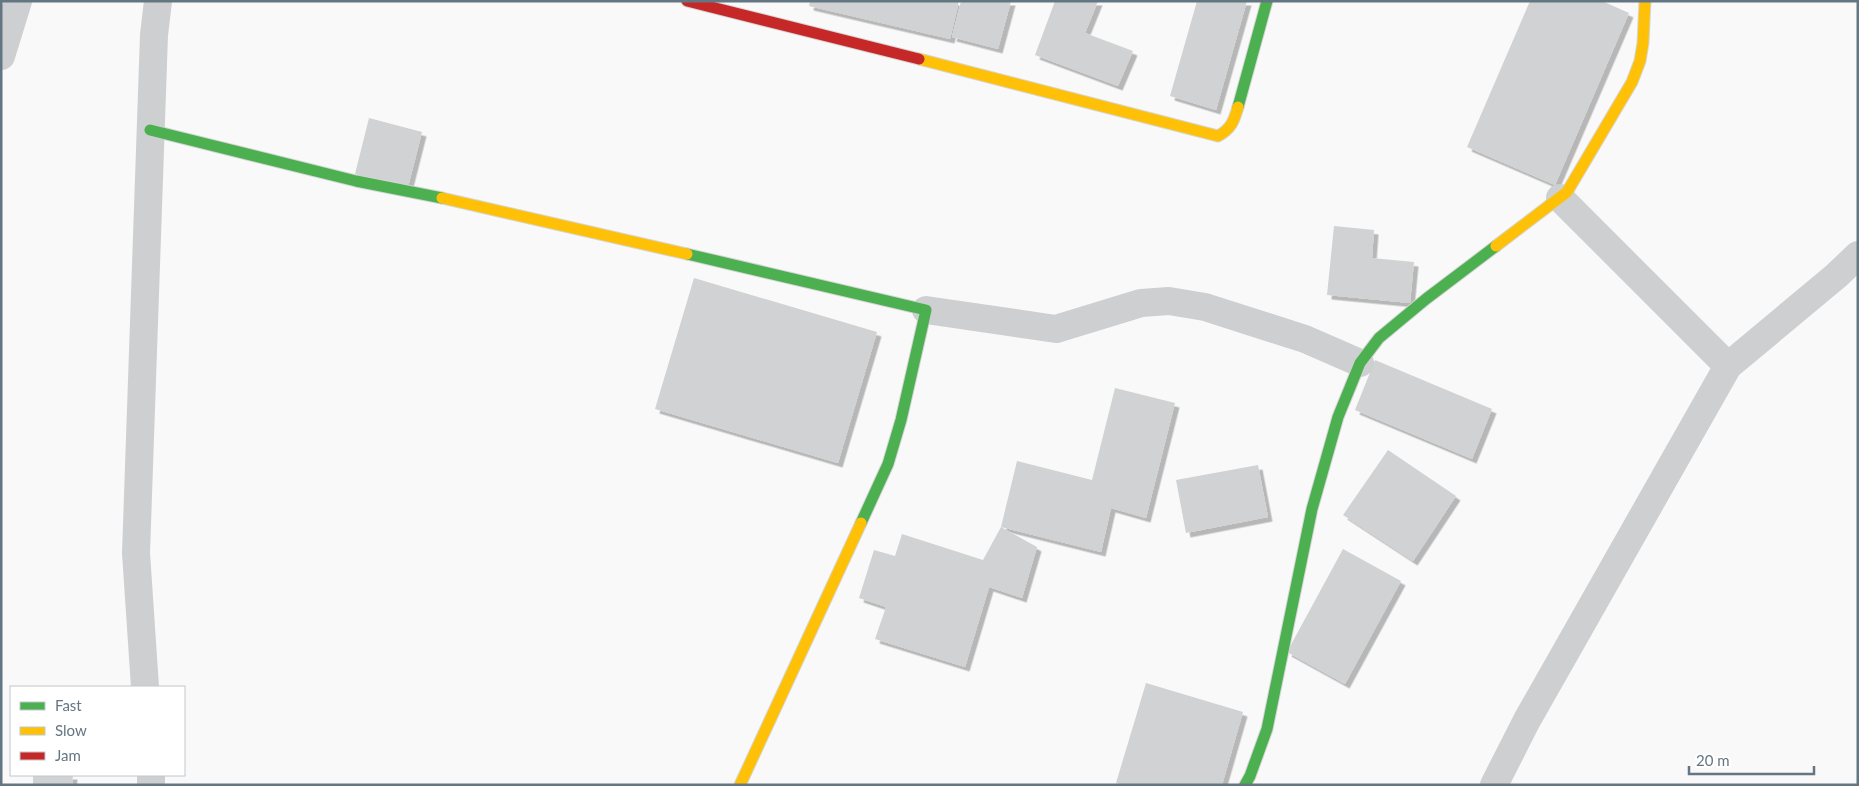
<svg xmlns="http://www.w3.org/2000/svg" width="1859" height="786" viewBox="0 0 1859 786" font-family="Lato,sans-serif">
	<defs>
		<filter id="shadow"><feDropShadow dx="4.5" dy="4.5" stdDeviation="0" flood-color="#0004"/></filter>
	</defs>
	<rect width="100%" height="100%" fill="#f9f9f9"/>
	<!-- building -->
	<path fill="#d0d2d3" filter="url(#shadow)" d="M 810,1 L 959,1 L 950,39 L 809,6 Z
		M 961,1 L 1011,1 L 998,49 L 952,37 Z
		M 1055,1 L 1098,1 L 1085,33 L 1133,51 L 1118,86 L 1035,55 Z
		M 1197,1 L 1247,1 L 1216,110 L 1170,96 Z
		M 1530,1 L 1602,1 L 1629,13 L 1555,185 L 1467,147 Z
		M 369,118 L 422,132 L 408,187 L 355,174 Z
		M 1334,226 L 1374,230 L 1372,258 L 1414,262 L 1410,303 L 1327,295 Z
		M 694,278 L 877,332 L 838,463 L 655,409 Z
		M 1375,360 L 1492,409 L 1472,459 L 1355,410 Z
		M 1115,388 L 1175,403 L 1146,518 L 1111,508 L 1101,552 L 1001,527 L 1017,461 L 1092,480 Z
		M 1388,450 L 1456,496 L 1413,561 L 1343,515 Z
		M 1258,465 L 1268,517 L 1186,533 L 1176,480 Z
		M 1001,527 L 1037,547 L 1022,598 L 989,587 L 965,667 L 875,639 L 886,607 L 859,598 L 874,550 L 895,556 L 902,534 L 983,560 Z
		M 1343,549 L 1401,581 L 1345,684 L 1287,652 Z
		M 1146,683 L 1243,712 L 1222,785 L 1123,785 L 1116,783 Z
		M 33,775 L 73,775 L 72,785 L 33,785 Z"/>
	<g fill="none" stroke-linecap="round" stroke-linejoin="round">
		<defs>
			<path id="fast" d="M 1238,107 L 1267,1
				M 150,130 L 356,181 L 442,198
				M 687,254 L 926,310 L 901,420 L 888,464 L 861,523
				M 1245,785 L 1250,776 L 1267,729 L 1312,509 L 1338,417 L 1360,363 L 1379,338 L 1426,299 L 1496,246"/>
			<path id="slow" d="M 919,59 L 1218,136 C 1231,129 1234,121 1238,107
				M 442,198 L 687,254
				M 1496,246 L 1567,192 L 1632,82 L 1640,61 L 1643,43 L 1645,1
				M 740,785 L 861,523"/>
			<path id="jam" d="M 687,1 L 919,59"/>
		</defs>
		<!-- fast casing -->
		<use href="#fast" stroke="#d5d6d7" stroke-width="13"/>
		<!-- slow casing -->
		<use href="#slow" stroke="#d5d6d7" stroke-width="13"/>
		<!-- jam casing -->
		<use href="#jam" stroke="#d5d6d7" stroke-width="13"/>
		<!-- street -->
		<path stroke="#cecfd0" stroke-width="28" d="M 1,56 L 18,1
			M 1560,198 L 1728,366
			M 926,310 L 1056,329 L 1141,303 L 1169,301 L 1205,307 L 1305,339 L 1360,363
			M 145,687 L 136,553 L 154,35 L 158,1
			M 151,775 L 151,785
			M 1494,785 L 1527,720 L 1728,366 L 1836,276 L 1858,255"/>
		<!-- fast -->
		<use href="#fast" stroke="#4caf50" stroke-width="11"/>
		<!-- slow -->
		<use href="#slow" stroke="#ffc107" stroke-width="11"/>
		<!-- jam -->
		<use href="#jam" stroke="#c62828" stroke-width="11"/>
	</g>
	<!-- border -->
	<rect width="1859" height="786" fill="none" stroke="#657683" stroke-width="5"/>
	<!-- legend -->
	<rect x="10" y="686" width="175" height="90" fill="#ffffff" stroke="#c1c8cd"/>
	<rect x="20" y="702" width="25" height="8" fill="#4caf50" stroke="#c1c8cd"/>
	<text x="55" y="711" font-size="15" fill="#657683">Fast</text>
	<rect x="20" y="727" width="25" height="8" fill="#ffc107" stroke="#c1c8cd"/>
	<text x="55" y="736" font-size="15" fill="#657683">Slow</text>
	<rect x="20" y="752" width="25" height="8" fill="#c62828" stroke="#c1c8cd"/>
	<text x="55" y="761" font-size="15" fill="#657683">Jam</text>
	<!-- scale -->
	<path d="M1689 766v8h125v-8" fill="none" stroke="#657683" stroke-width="2.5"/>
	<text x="1696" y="766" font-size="15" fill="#657683" stroke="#ffffff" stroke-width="4" paint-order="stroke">20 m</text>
</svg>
